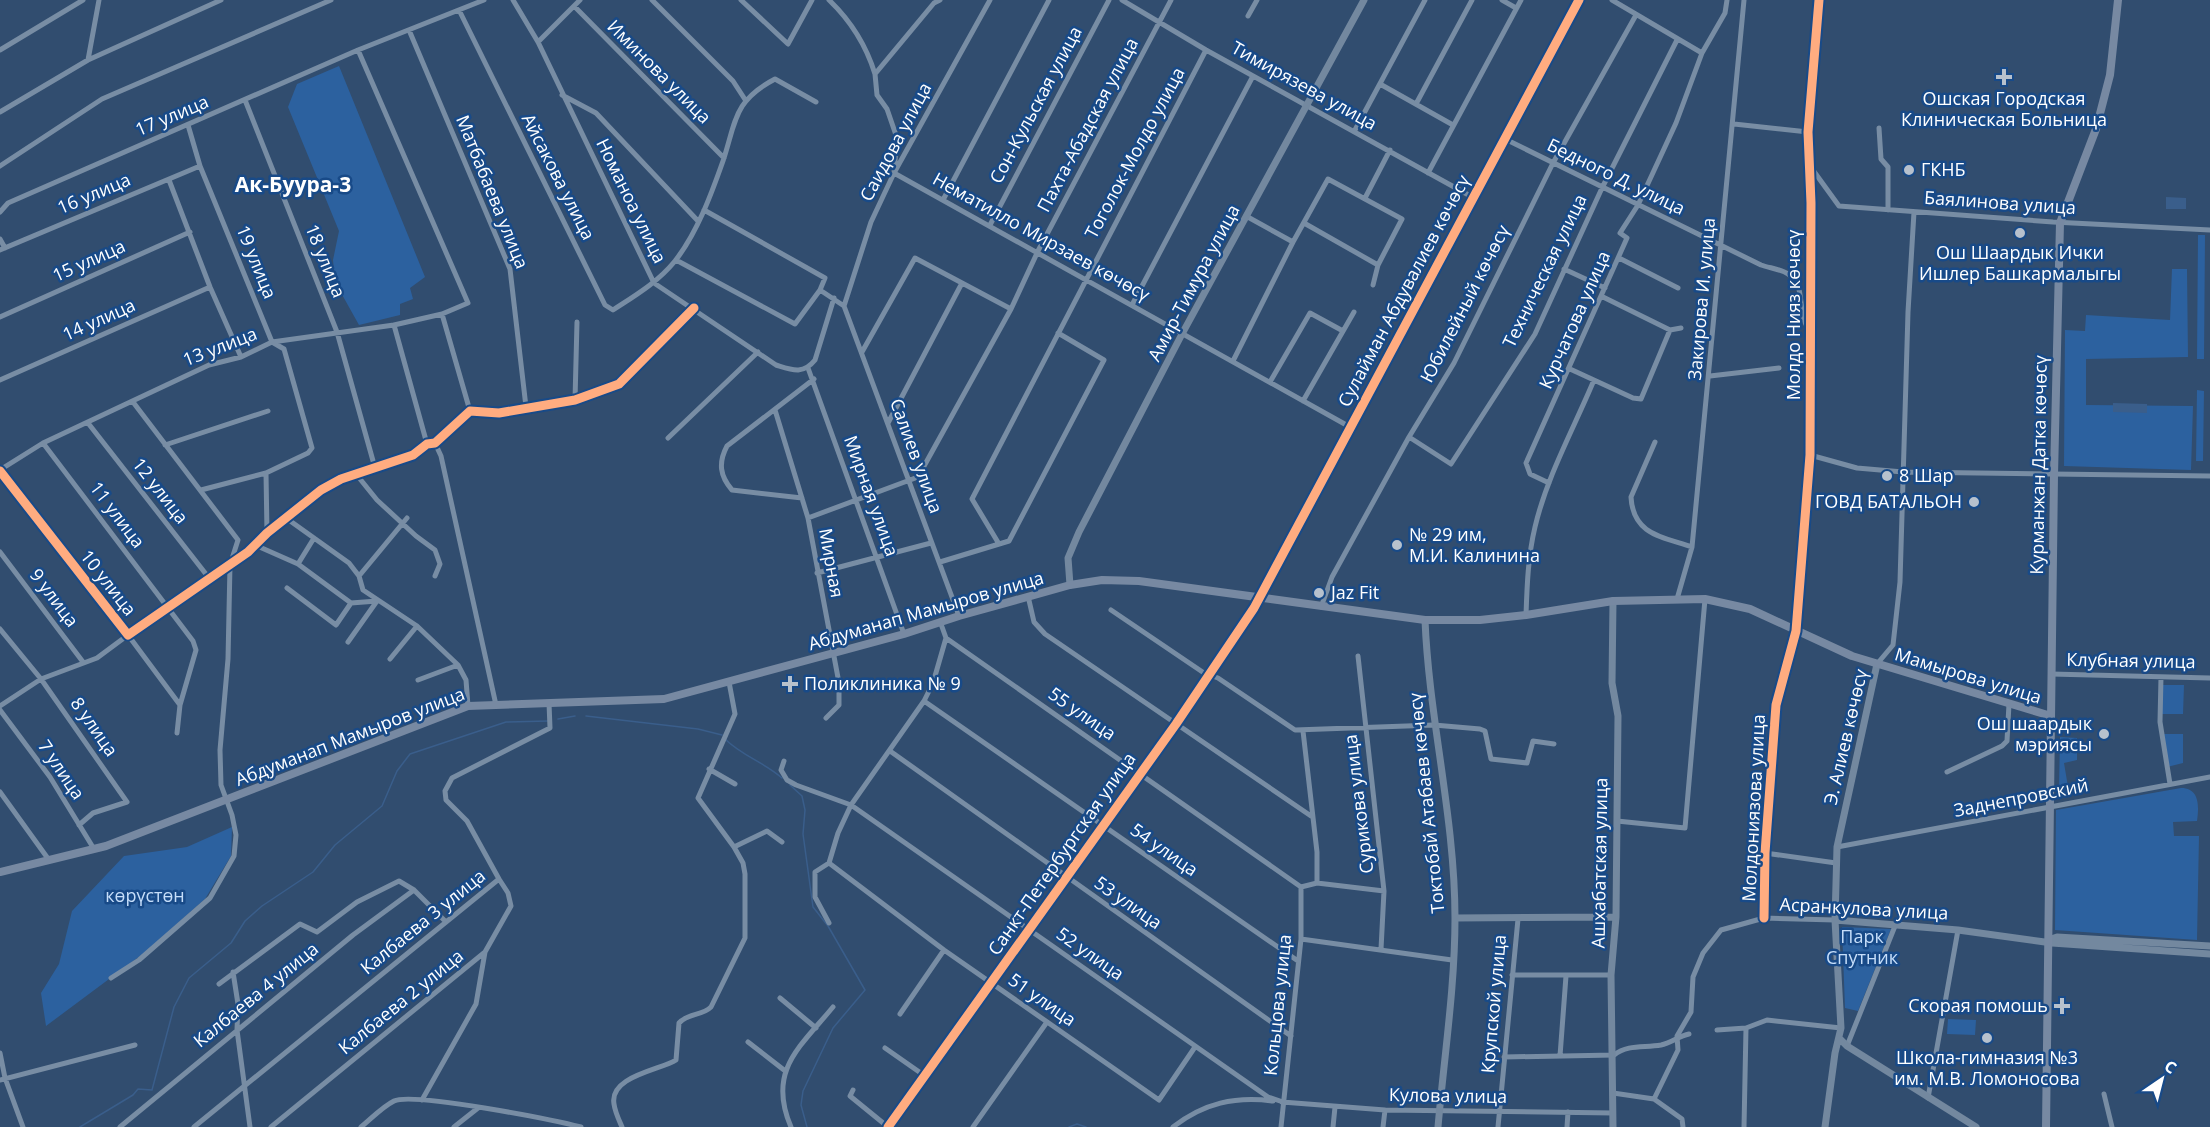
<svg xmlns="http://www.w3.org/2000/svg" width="2210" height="1127" viewBox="0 0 2210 1127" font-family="'Open Sans',sans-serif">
	<rect width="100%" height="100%" fill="#314d6f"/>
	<!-- green -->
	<path fill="#2c619f" d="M 339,66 L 425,277 L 410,288 L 413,299 L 400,304 L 400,315 L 359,325 L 335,282 L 333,260 L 339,231 L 288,107 L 297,84 Z
		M 2198,235 L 2205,235 L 2204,359 L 2197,359 Z
		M 2172,269 L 2187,269 L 2188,357 L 2086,359 L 2086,405 L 2193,406 L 2191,470 L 2064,466 L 2065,330 L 2085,331 L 2086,315 L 2170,320 Z
		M 2197,390 L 2204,391 L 2203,461 L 2196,461 Z
		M 2161,685 L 2184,685 L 2183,714 L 2161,714 Z
		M 2162,734 L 2183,734 L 2183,763 L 2167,767 Z
		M 2060,737 L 2077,738 L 2077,760 L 2064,763 L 2068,787 L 2059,787 Z
		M 2181,788 C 2200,788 2199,807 2197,821 L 2173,822 L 2174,836 L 2199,836 L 2197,940 L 2055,930 L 2056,810 Z
		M 232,827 L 231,856 L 205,899 L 144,953 L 46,1026 L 41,993 L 59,964 L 72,911 L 124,856 L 187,847 Z
		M 1842,927 L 1891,929 L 1858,1011 L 1845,1008 Z
		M 1948,1019 L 1976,1020 L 1975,1035 L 1947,1034 Z"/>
	<!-- water -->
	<path fill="#3a5e8b" d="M 2166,197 L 2186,198 L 2186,209 L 2166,209 Z
		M 2113,403 L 2147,404 L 2147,413 L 2113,412 Z"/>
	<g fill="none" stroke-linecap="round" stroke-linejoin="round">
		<!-- stream -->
		<path stroke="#3a5e8b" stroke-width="1.5" d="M 586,716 L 698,729 L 722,735
			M 558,719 L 575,716
			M 725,739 C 742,756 764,762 782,778
			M 790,785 L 802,796 L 805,810 L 803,834 L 813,907 L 828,926 L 865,990 L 833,1028 L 803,1091 L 801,1105 L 807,1127
			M 80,1127 L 133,1095 L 138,1089 L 152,1090 L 174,1007 L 189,978 L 231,943 L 245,921 L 262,906 L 313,872 L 335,845 L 382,806 L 397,771 L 410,754 L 506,722 L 548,721
			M 1069,1127 L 1077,1124 L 1086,1127"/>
		<!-- street -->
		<path stroke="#788da4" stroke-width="5" d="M 513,0 L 538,42 L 654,283 L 776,365 C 792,370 803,375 815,360 L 834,298
			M 652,0 L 733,81 L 746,101
			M 741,0 L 788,44 L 812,0
			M 829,0 C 851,21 866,45 875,74
			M 940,0 L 934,3 L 875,74 L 877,95 L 887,109 L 897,138 L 894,173 L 1350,427
			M 1122,0 L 1206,50 L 1474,198
			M 1502,0 L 1516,8
			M 1612,0 L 1702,53
			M 574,6 L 724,158
			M 459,10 L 605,305 L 613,310 C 636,295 658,282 675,261 C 697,233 711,195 723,161 C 736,122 733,101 775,79 L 816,102
			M 1248,16 L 1257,0
			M 409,30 L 510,269 L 526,407
			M 538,42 L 580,0
			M 0,50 L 83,0
			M 88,60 L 99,0
			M 1380,84 L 1453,125
			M 562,95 L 596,113 L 698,221
			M 245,100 L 337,332 L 375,468
			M 1416,104 L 1472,0
			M 0,112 L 88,60 L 221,0
			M 1734,124 L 1808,132
			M 188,125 L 200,166 L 272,342 L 284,349 L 312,448 L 308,453 L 266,473 L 267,533
			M 1879,128 L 1881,159 L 1888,167 L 1888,210
			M 1355,130 L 1425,0
			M 1505,139 L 1761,265 C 1769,268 1781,269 1788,274 C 1807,284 1796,314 1809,329
			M 0,166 L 102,99 L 331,0
			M 1810,166 L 1839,206 L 2053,222 L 2210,230
			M 1428,173 L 1521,0
			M 169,180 L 210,287 L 241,357
			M 1365,198 L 1390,150
			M 943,200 L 1049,0
			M 704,210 L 825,278 L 820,290 L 844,306 L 959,616
			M 0,212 L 8,203 L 358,50 L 484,0
			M 1246,216 L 1293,242
			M 1304,223 L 1378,265
			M 990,225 L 1109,0
			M 0,239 L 5,248
			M 0,250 L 200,166
			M 1619,258 L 1678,288
			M 676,260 L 795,324 L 820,290
			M 1564,269 L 1605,288
			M 1601,296 L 1670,330
			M 1132,305 L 1253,76
			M 844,306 L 871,222 L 894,173 L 990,0
			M 442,314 L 470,411
			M 0,317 L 190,232
			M 394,325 L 427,444
			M 862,352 L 915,258 L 1011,309
			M 1233,361 L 1293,242 L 1328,179 L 1402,219 L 1378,265 L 1373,285
			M 808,368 L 904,634
			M 1570,369 L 1633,398 L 1641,399 L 1670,330 L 1681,328
			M 1710,376 L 1779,368
			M 0,380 L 210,287
			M 1270,382 L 1310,313 L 1343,331
			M 575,400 L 577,322
			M 1303,401 L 1354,312
			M 775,410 L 808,518 L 839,683 L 839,705 L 826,718
			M 88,423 L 209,578
			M 888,423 L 962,283
			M 1409,437 L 1451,464 L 1535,334 L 1602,188 L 1677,40
			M 668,438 L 758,352
			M 1655,442 L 1631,497 C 1633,535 1663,537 1692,547
			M 435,443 L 441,456 L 496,705
			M 165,445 L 268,411
			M 1810,455 L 1857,468 L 1903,472 L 2210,476
			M 0,470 L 43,443 L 209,365 L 241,357 L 272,342 L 394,325 L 442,314 L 468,303 L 358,50
			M 0,471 L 128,635 L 248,552 L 267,533 L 321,490 L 341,479 L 413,455 L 427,444 L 435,443 L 470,411 L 499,413 L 575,400 L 619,384 L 694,308
			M 356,474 L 377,500 L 416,536 L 435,550 L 440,564 L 435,576
			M 1549,483 L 1530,474 L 1526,463 L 1627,238 L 1620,233 L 1638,205 L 1676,123 L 1702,53 L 1725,13 L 1727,0
			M 201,490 L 266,473
			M 802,498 L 732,490 C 720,476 718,463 727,446 L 814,379
			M 286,518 L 349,563 L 359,576
			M 407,518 L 359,576 L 363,590 L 417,626 L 458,665 L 466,680 L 468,706
			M 808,518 L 918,477 L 1011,309 L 1038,251 L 1171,0
			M 999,544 L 972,499 L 1206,50
			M 255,545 L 298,564 L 351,603 L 377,601
			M 0,552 L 83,662
			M 940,562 L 1009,541 L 1104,360 L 1058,333
			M 298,564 L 314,538
			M 817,573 L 931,543
			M 287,588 L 336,625 L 351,603
			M 1028,596 L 1034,622 L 1045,634 L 1311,816
			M 1677,599 L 1692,547 L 1744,0
			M 1321,607 L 1332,577 L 1409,437 L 1454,363 L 1553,163 L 1636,15
			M 1111,610 L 1204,673 L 1218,678 L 1295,730 L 1434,725 L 1480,729 L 1485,731 L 1491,759 L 1527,763 L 1533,741 L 1554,744
			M 1526,615 C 1527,586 1528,556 1535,527 C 1547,476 1574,428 1594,380
			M 941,624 L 946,638 L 1301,887
			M 0,629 L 41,679 L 127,802 L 93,813 L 79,825
			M 348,642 L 377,601
			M 1358,656 L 1384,891 L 1381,949
			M 390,659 L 417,626
			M 1877,664 L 1893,645 L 1900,582 L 1908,312 L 1914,212
			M 2051,674 L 2210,678
			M 2161,677 L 2160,722 L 2170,784
			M 418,680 L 458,665
			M 924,701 L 1298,961
			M 0,706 L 41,679 L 97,658 L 128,635 L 180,705 L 196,650 L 193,641 L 43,443
			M 0,710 L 50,777 L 94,849
			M 1303,731 L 1317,852 L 1317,883
			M 177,733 L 180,705
			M 890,751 L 1291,1036
			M 784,761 L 781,770 L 787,780 L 796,785 L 851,805 L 1268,1097 L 1283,1102
			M 709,769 L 735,784
			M 1947,772 L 2002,746 L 2007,741 L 2009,704
			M 0,792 L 49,860
			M 1617,821 L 1685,828 L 1705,599
			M 734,847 L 767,831 L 782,842
			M 1837,847 L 2210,777
			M 1765,853 L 1836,863
			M 829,863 L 944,950 L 1159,1100 L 1195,1047
			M 1301,887 L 1317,883 L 1384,891
			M 1764,918 L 1765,853 L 1776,705 L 1796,631 L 1810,455 L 1811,203 L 1808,132 L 1819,0
			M 829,923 L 815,897 L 815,872 L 829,863 L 838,833 L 851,805 L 924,701 L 933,683 L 946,638
			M 1301,939 L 1452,960
			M 233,972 L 238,1004 L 237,1030 L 250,1127
			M 1512,975 L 1611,975
			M 111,978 L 139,960 L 210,898 L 234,856 L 236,835 L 232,815 L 221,785 L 220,750 L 228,659 L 230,565 L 238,540 L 133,402
			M 219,984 L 300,924 L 317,932 L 357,902 L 399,881 L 414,890 L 446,922
			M 780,998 L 816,1028
			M 900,1014 L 944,950
			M 1717,1030 L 1746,1028 L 1767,1020 L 1841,1028
			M 748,1042 L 784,1070
			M 1847,1046 L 1895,926
			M 885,1048 L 925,1076
			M 0,1053 L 5,1078 L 23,1127
			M 1560,1056 L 1566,976
			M 1504,1057 L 1614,1055 C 1628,1044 1644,1048 1661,1045 C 1671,1043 1679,1036 1689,1034
			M 0,1080 L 135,1045
			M 853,1090 L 850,1096 L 888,1127
			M 1613,1093 L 1654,1099 L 1682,1119 L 1683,1127
			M 2104,1094 L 2112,1127
			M 1928,1098 L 1958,930
			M 1654,1099 L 1678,1050 L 1677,1036 L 1691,1012 L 1693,977 L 1703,953 L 1721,930 L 1764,918 L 1835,920
			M 422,1100 L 476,1004 L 485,952
			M 1282,1102 L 1385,1110 L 1613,1113
			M 120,1127 L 353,935 L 414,890
			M 194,1127 L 499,879 L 467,821 L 446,800 L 445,791 L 452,778 L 550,728 L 549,703
			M 271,1127 L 485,952 L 511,906 L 508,893 L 499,879
			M 361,1127 C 371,1119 382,1107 394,1101 C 413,1092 554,1120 581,1127
			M 454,1127 L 478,1108
			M 622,1127 C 619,1120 615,1112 614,1104 C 609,1076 661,1070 676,1060 L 679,1023 C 688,1013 702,1016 711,1007 L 745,938 L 745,874 L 743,863 L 734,847 L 698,798 L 735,714 L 729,682
			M 791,1127 C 767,1071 799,1048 833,1007
			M 973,1127 L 1047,1022
			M 1173,1127 C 1204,1103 1235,1096 1273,1101
			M 1281,1127 L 1301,939 L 1301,887
			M 1333,1127 L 1335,1107
			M 1383,1127 L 1385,1110
			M 1498,1127 L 1518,919
			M 1567,1127 L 1568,1112
			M 1744,1127 L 1746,1028"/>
		<!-- secondary -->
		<path stroke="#73889f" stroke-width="7" d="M 1070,585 L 1068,558 L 1079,532 L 1182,334 L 1364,0
			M 1613,601 L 1612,683 L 1618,716 L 1616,917 L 1611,975 L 1613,1127
			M 1425,620 C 1429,719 1455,818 1455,918 C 1455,987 1444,1058 1438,1127
			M 1455,918 L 1616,917
			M 1835,920 L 1958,930 L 2052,943 L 2210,954
			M 2048,940 L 2057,937 L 2210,946
			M 1840,1039 L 1847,1046 L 1976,1127
			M 888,1127 L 1176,724 L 1254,608 L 1579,0
			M 1825,1127 L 1835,1053 L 1841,1028 L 1835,920 L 1837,847 L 1877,664"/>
		<!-- primary -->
		<path stroke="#7789a2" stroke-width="8" d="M 0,872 L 106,846 L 468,706 L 664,699 L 904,634 L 959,616 L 1070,585 L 1102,580 L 1139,581 L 1425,620 L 1480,620 L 1526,615 L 1613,601 L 1705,599 L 1750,609 L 1852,656 L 2051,716
			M 2046,1127 L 2054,475 L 2060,223 L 2096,129 L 2110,75 L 2118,0"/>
		<defs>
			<path id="cycleway" d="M 0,471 L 128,635 L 248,552 L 267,533 L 321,490 L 341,479 L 413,455 L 427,444 L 435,443 L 470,411 L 499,413 L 575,400 L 619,384 L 694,308
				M 1764,918 L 1765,853 L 1776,705 L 1796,631 L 1810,455 L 1811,203 L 1808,132 L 1819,0
				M 888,1127 L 1176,724 L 1254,608 L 1579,0"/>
		</defs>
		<!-- cycleway casing -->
		<use href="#cycleway" stroke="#184a88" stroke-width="13"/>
		<!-- cycleway -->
		<use href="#cycleway" stroke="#ffac80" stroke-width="9"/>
	</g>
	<!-- markers -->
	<g fill="#b7c1cd" stroke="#184a88" stroke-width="2">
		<path d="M2001 68h6v6h6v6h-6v6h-6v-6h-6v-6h6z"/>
		<circle cx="1909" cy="170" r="6"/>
		<circle cx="2020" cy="233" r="6"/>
		<circle cx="1887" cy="476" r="6"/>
		<circle cx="1974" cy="502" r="6"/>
		<circle cx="1397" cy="545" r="6"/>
		<circle cx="1319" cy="593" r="6"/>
		<path d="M787 675h6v6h6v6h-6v6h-6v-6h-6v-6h6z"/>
		<circle cx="2104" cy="734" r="6"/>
		<path d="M2059 997h6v6h6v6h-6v6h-6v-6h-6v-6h6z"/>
		<circle cx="1987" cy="1038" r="6"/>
	</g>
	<g text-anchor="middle" stroke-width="5" stroke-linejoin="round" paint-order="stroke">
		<!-- street labels -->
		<g font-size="18" fill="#fff" stroke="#184a88">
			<text transform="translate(659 72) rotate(45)" y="6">Иминова улица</text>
			<text transform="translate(1304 86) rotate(29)" y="6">Тимирязева улица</text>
			<text transform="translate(1036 105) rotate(-62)" y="6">Сон-Кульская улица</text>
			<text transform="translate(172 116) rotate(-23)" y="6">17 улица</text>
			<text transform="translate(1088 125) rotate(-62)" y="6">Пахта-Абадская улица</text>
			<text transform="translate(896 142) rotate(-62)" y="6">Саидова улица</text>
			<text transform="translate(1135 153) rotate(-62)" y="6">Тоголок-Молдо улица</text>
			<text transform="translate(558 177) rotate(63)" y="6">Айсакова улица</text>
			<text transform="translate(1616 177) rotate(26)" y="6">Бедного Д. улица</text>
			<text transform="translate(492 192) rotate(68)" y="6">Матбабаева улица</text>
			<text transform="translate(94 194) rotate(-23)" y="6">16 улица</text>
			<text transform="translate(631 201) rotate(64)" y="6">Номаноа улица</text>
			<text transform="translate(2000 203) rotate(4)" y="6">Баялинова улица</text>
			<text transform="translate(1041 237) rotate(29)" y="6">Нематилло Мирзаев көчөсү</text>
			<text transform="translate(89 261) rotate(-24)" y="6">15 улица</text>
			<text transform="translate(325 261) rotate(68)" y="6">18 улица</text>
			<text transform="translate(256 262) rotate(68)" y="6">19 улица</text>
			<text transform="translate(1545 271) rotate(-64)" y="6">Техническая улица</text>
			<text transform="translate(1194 283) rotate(-62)" y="6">Амир-Тимура улица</text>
			<text transform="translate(1404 291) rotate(-62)" y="6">Сулайман Абдувалиев көчөсү</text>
			<text transform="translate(1702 299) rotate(-85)" y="6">Закирова И. улица</text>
			<text transform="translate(1465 304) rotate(-63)" y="6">Юбилейный көчөсү</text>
			<text transform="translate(1794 315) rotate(-90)" y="6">Молдо Нияз көчөсү</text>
			<text transform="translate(99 320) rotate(-24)" y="6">14 улица</text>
			<text transform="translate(1575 320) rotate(-66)" y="6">Курчатова улица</text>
			<text transform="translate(220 347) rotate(-21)" y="6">13 улица</text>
			<text transform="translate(916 456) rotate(70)" y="6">Салиев улица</text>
			<text transform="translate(2039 465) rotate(-89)" y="6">Курманжан Датка көчөсү</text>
			<text transform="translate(160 491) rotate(52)" y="6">12 улица</text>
			<text transform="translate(871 496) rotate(70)" y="6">Мирная улица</text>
			<text transform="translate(117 515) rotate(53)" y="6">11 улица</text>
			<text transform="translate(831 563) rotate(80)" y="6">Мирная</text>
			<text transform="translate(108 583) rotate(52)" y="6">10 улица</text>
			<text transform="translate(54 598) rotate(53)" y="6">9 улица</text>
			<text transform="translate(926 611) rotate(-16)" y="6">Абдуманап Мамыров улица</text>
			<text transform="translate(2131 661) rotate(1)" y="6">Клубная улица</text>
			<text transform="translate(1968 676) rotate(17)" y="6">Мамырова улица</text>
			<text transform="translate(1082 714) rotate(35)" y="6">55 улица</text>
			<text transform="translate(94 727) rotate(55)" y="6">8 улица</text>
			<text transform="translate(350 737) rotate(-21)" y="6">Абдуманап Мамыров улица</text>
			<text transform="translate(1846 737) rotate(-77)" y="6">Э. Алиев көчөсү</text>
			<text transform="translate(61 770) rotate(56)" y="6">7 улица</text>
			<text transform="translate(2021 798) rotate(-11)" y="6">Заднепровский</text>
			<text transform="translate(1427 803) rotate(-96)" y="6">Токтобай Атабаев көчөсү</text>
			<text transform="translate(1359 804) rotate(-97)" y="6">Сурикова улица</text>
			<text transform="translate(1754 808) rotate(-87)" y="6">Молдониязова улица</text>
			<text transform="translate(1164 850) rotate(35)" y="6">54 улица</text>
			<text transform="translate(1062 854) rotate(-55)" y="6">Санкт-Петербургская улица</text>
			<text transform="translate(1600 863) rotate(-89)" y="6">Ашхабатская улица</text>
			<text transform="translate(1128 903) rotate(35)" y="6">53 улица</text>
			<text transform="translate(1864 909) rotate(3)" y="6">Асранкулова улица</text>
			<text transform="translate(423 922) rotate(-39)" y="6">Калбаева 3 улица</text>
			<text transform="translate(1090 954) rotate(35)" y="6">52 улица</text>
			<text transform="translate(256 995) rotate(-39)" y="6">Калбаева 4 улица</text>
			<text transform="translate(1042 1000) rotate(35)" y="6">51 улица</text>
			<text transform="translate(401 1002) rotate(-39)" y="6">Калбаева 2 улица</text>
			<text transform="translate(1494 1004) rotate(-85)" y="6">Крупской улица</text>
			<text transform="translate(1278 1005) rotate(-84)" y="6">Кольцова улица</text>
			<text transform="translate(1448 1096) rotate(1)" y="6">Кулова улица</text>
		</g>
		<!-- poi labels -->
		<g font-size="18" fill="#fff" stroke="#184a88" text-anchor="start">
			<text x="2004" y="105" text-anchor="middle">Ошская Городская<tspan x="2004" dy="21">Клиническая Больница</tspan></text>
			<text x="1921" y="176">ГКНБ</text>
			<text x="2020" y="259" text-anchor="middle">Ош Шаардык Ички<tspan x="2020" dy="21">Ишлер Башкармалыгы</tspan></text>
			<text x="1899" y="482">8 Шар</text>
			<text x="1962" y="508" text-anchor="end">ГОВД БАТАЛЬОН</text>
			<text x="1409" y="541">№ 29 им,<tspan x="1409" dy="21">М.И. Калинина</tspan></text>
			<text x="1331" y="599">Jaz Fit</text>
			<text x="804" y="690">Поликлиника № 9</text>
			<text x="2092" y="730" text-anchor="end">Ош шаардык<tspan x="2092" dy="21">мэриясы</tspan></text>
			<text x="2048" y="1012" text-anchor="end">Скорая помошь</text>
			<text x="1987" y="1064" text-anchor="middle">Школа-гимназия №3<tspan x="1987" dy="21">им. М.В. Ломоносова</tspan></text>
		</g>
		<!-- park labels -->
		<g font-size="18" fill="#c6defa" stroke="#184a88">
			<text x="145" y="902">көрүстөн</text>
			<text x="1862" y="943">Парк<tspan x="1862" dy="21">Спутник</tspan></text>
		</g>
		<!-- quarter labels -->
		<g font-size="21" font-weight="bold" fill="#fff" stroke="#184a88">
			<text x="293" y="192">Ак-Буура-3</text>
		</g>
	</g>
	<!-- north arrow -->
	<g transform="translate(2162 1079) rotate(35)" stroke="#184a88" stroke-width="4.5" paint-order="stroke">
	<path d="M0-4.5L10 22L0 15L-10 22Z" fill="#ffffff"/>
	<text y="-9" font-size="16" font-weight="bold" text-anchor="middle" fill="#ffffff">С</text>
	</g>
</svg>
